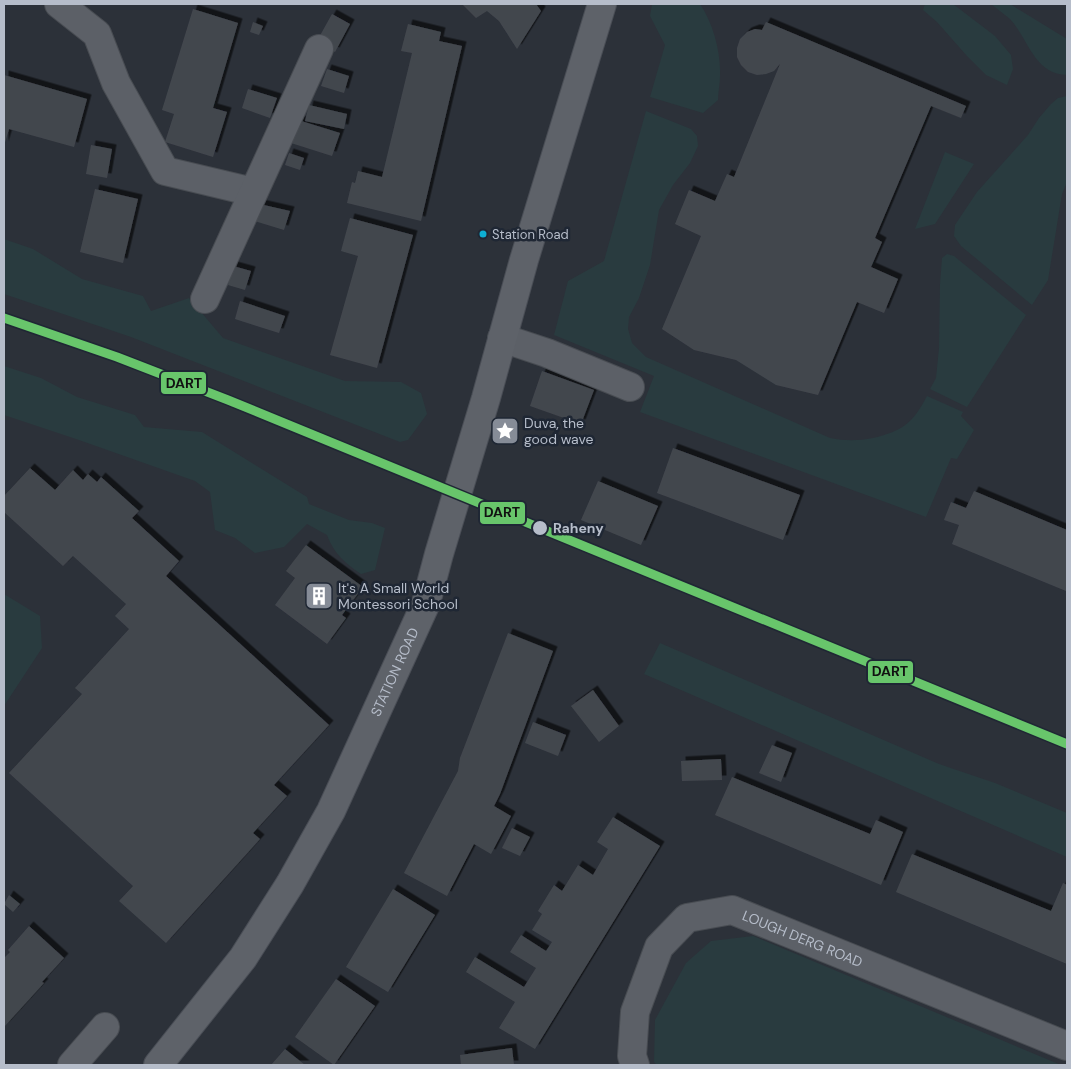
<svg xmlns="http://www.w3.org/2000/svg" width="1071" height="1069" viewBox="0 0 1071 1069" font-family="'DM Sans',sans-serif">
	<defs>
		<filter id="shadow"><feDropShadow dx="4.5" dy="-4.5" stdDeviation="0" flood-color="#0009"/></filter>
	</defs>
	<rect width="100%" height="100%" fill="#2c3139"/>
	<!-- green -->
	<path fill="#293b3f" d="M 652,4 L 700,4 C 713,23 721,52 720,76 C 720,84 718,92 718,100 L 703,113 L 650,97 L 665,45 L 650,16 Z
		M 925,4 L 953,4 L 995,36 L 1011,55 L 1013,69 L 1007,85 L 986,75 L 967,56 L 937,22 L 923,10 Z
		M 991,4 L 1010,4 L 1067,39 L 1067,75 C 1034,74 1029,40 1010,19 C 1004,14 997,9 991,4 Z
		M 1067,96 L 1067,182 L 1062,194 L 1048,280 L 1032,305 L 961,246 L 954,236 L 955,225 L 977,192 L 1028,135 L 1039,118 L 1051,104 L 1058,98 Z
		M 646,111 L 691,129 L 697,136 L 698,146 L 690,163 L 673,185 L 659,210 L 650,265 L 639,298 L 629,317 L 628,329 L 632,343 L 646,357 L 830,438 C 845,441 858,441 873,438 C 903,431 913,423 927,396 L 963,412 L 961,416 L 974,430 L 957,459 L 951,458 L 926,517 L 640,412 L 654,376 L 554,335 L 568,281 L 604,261 Z
		M 945,152 L 974,164 L 935,224 L 915,229 Z
		M 4,239 L 33,249 L 82,279 L 143,296 L 151,311 L 189,298 L 223,338 L 345,381 L 401,382 L 421,393 L 427,414 L 408,440 L 400,442 L 131,337 L 4,294 Z
		M 947,254 L 954,256 L 1026,315 L 967,407 L 930,389 L 936,378 L 939,348 L 940,284 L 942,258 Z
		M 4,366 L 41,378 L 77,397 L 135,415 L 144,427 L 202,432 L 307,497 L 309,504 L 349,520 L 372,523 L 385,528 L 375,570 L 361,574 C 345,563 334,554 327,535 L 307,524 L 284,547 L 255,553 L 235,538 L 215,530 L 210,492 L 195,481 L 79,440 L 4,415 Z
		M 4,594 L 40,616 L 42,648 L 4,706 Z
		M 660,643 L 939,764 L 995,783 L 1067,813 L 1067,857 L 644,674 Z
		M 753,936 L 1061,1065 L 657,1065 L 654,1062 L 655,1020 L 686,963 L 711,941 Z"/>
	<!-- building -->
	<path fill="#43474e" filter="url(#shadow)" d="M 462,4 L 536,4 L 541,11 L 517,49 L 499,21 L 487,11 L 476,18 Z
		M 193,9 L 238,23 L 213,108 L 227,112 L 213,157 L 165,142 L 174,114 L 162,110 Z
		M 332,14 L 350,24 L 335,52 L 317,41 Z
		M 253,22 L 263,26 L 259,35 L 250,32 Z
		M 766,22 L 966,106 L 961,118 L 931,106 L 875,238 L 882,242 L 871,267 L 898,279 L 884,313 L 857,302 L 818,395 L 776,385 L 736,360 L 694,350 L 662,329 L 701,236 L 675,224 L 689,190 L 715,201 L 727,174 L 734,177 L 780,64 L 774,71 L 766,74 L 757,75 L 748,72 L 741,65 L 737,57 L 737,48 L 740,39 L 747,32 L 755,29 L 762,30 Z
		M 408,24 L 441,32 L 439,41 L 462,46 L 421,221 L 347,203 L 352,182 L 355,183 L 358,171 L 382,177 L 412,53 L 401,51 Z
		M 327,69 L 349,76 L 344,93 L 321,86 Z
		M 4,75 L 87,99 L 74,147 L 9,129 L 4,146 Z
		M 248,89 L 277,98 L 270,118 L 242,108 Z
		M 309,105 L 347,114 L 344,129 L 305,121 Z
		M 298,120 L 340,133 L 332,156 L 291,143 Z
		M 91,145 L 112,149 L 107,178 L 86,174 Z
		M 289,153 L 304,158 L 300,170 L 285,165 Z
		M 95,189 L 138,199 L 123,263 L 80,252 Z
		M 255,203 L 290,211 L 284,230 L 248,219 Z
		M 350,218 L 413,235 L 377,368 L 330,355 L 358,256 L 341,251 Z
		M 233,266 L 251,271 L 245,290 L 228,285 Z
		M 240,301 L 285,316 L 279,333 L 235,319 Z
		M 542,371 L 594,390 L 581,424 L 530,406 Z
		M 673,448 L 800,495 L 783,540 L 657,493 Z
		M 30,468 L 55,490 L 73,470 L 83,480 L 88,474 L 97,482 L 101,477 L 139,511 L 132,518 L 179,561 L 166,576 L 329,725 L 274,785 L 287,796 L 253,833 L 260,839 L 166,943 L 119,901 L 133,886 L 9,773 L 82,694 L 75,688 L 129,629 L 115,616 L 126,604 L 73,556 L 63,566 L 4,512 L 4,496 Z
		M 598,481 L 658,506 L 641,545 L 581,520 Z
		M 974,491 L 1067,530 L 1066,591 L 952,544 L 959,525 L 944,520 L 951,502 L 966,508 Z
		M 306,545 L 363,587 L 342,615 L 346,618 L 327,644 L 275,605 L 295,578 L 286,571 Z
		M 508,633 L 553,651 L 500,794 L 494,806 L 511,816 L 491,854 L 474,844 L 447,896 L 404,873 L 458,771 L 460,758 Z
		M 593,690 L 619,726 L 599,742 L 571,706 Z
		M 533,722 L 566,735 L 558,756 L 525,743 Z
		M 772,745 L 792,753 L 781,782 L 759,773 Z
		M 721,759 L 722,780 L 682,781 L 681,761 Z
		M 732,777 L 870,834 L 876,820 L 903,832 L 881,885 L 715,815 Z
		M 613,817 L 660,846 L 535,1049 L 499,1028 L 515,1002 L 466,972 L 475,957 L 524,987 L 536,968 L 510,952 L 521,935 L 546,951 L 552,942 L 532,930 L 542,914 L 538,911 L 554,885 L 562,891 L 578,865 L 593,875 L 608,849 L 597,842 Z
		M 512,828 L 530,837 L 520,856 L 502,848 Z
		M 912,854 L 1051,911 L 1063,883 L 1067,885 L 1067,964 L 896,892 Z
		M 393,889 L 435,915 L 388,992 L 346,967 Z
		M 9,895 L 20,904 L 13,912 L 4,904 Z
		M 29,926 L 64,958 L 42,982 L 44,983 L 4,1027 L 4,958 L 10,952 L 8,950 Z
		M 336,979 L 375,1006 L 334,1065 L 295,1037 Z
		M 512,1048 L 514,1065 L 461,1065 L 460,1055 Z
		M 285,1049 L 305,1065 L 271,1065 Z"/>
	<g fill="none" stroke-linecap="round" stroke-linejoin="round">
		<defs>
			<g id="minor">
				<path d="M 59,4 L 97,34 L 116,83 L 165,171 L 253,192"/>
				<path d="M 205,299 L 319,49"/>
				<path d="M 502,338 L 547,353 L 630,387"/>
				<path d="M 72,1065 L 105,1027"/>
				<path id="s1" d="M 635,1065 L 632,1056 L 635,1012 L 659,947 L 687,918 L 732,910 L 1067,1046"/>
			</g>
			<g id="major">
				<path id="s2" d="M 158,1065 L 243,958 L 290,884 L 331,811 L 426,603 L 439,554 L 486,398 L 524,260 L 602,4"/>
			</g>
		</defs>
		<!-- minor casing -->
		<use href="#minor" stroke="#484c52" stroke-width="30"/>
		<!-- major casing -->
		<use href="#major" stroke="#4a4e56" stroke-width="30"/>
		<!-- minor -->
		<use href="#minor" stroke="#5c6067" stroke-width="28"/>
		<!-- major -->
		<use href="#major" stroke="#5e6269" stroke-width="28"/>
		<defs>
			<path id="rail-1" d="M 4,318 L 117,357 L 228,400 L 1067,744"/>
		</defs>
		<!-- rail-1 casing -->
		<use href="#rail-1" stroke="#1f2734" stroke-width="12"/>
		<!-- rail-1 -->
		<use href="#rail-1" stroke="#68c56b" stroke-width="9"/>
	</g>
	<!-- icons -->
	<defs>
		<symbol id="sight-square" viewBox="-11 -11 22 22"><rect x="-9" y="-9" width="18" height="18" rx="4" fill="#868c97" stroke="#1f2734"/><path d="M0-6L1.8-2.2L6-1.7L2.9 1.2L3.7 5.4L0 3.3L-3.7 5.4L-2.9 1.2L-6-1.7L-1.8-2.2Z" fill="#fff"/></symbol>
		<symbol id="building-square" viewBox="-11 -11 22 22"><rect x="-9" y="-9" width="18" height="18" rx="4" fill="#868c97" stroke="#1f2734"/><path d="M-4-6H4V6H1V3H-1V6H-4ZM-2.5-4.3h1.7v1.8h-1.7ZM.8-4.3h1.7v1.8H.8ZM-2.5-1h1.7V.8h-1.7ZM.8-1h1.7V.8H.8Z" fill="#fff"/></symbol>
	</defs>
	<g fill-rule="evenodd">
		<use href="#sight-square" x="489" y="415" width="32" height="32"/>
		<use href="#building-square" x="303" y="580" width="32" height="32"/>
	</g>
	<!-- markers -->
	<circle fill="#0dafd3" stroke="#1f2734" stroke-width="2" cx="483" cy="234" r="4.5"/>
	<circle fill="#b6bdca" stroke="#1f2734" stroke-width="2" cx="540" cy="528" r="8"/>
	<g text-anchor="middle" stroke-width="5" stroke-linejoin="round" paint-order="stroke">
		<!-- bus labels -->
		<g font-size="13" fill="#b6bdca" stroke="#1f2734" text-anchor="start">
			<text x="492" y="239">Station Road</text>
		</g>
		<!-- poi labels -->
		<g font-size="14" fill="#b6bdca" stroke="#1f2734" text-anchor="start">
			<text x="524" y="428">Duva, the<tspan x="524" dy="16">good wave</tspan></text>
			<text x="338" y="593">It's A Small World<tspan x="338" dy="16">Montessori School</tspan></text>
		</g>
		<!-- stop labels -->
		<g font-size="14" font-weight="bold" fill="#b6bdca" stroke="#1f2734" text-anchor="start">
			<text x="553" y="533">Raheny</text>
		</g>
		<!-- street labels -->
		<g font-size="14" fill="#b6bdca" stroke="#1f2734">
			<text dy="5" stroke="none"><textPath href="#s2" startOffset="461">STATION ROAD</textPath></text>
			<text dy="5" stroke="none"><textPath href="#s1" startOffset="285">LOUGH DERG ROAD</textPath></text>
		</g>
	</g>
	<g stroke="#1f2734" stroke-width="2">
		<rect x="160" y="371" width="47" height="24" rx="5" fill="#68c56b"/>
		<rect x="479" y="501" width="47" height="24" rx="5" fill="#68c56b"/>
		<rect x="867" y="660" width="47" height="24" rx="5" fill="#68c56b"/>
	</g>
	<g font-size="14" text-anchor="middle" font-weight="bold" fill="#111">
		<text x="184" y="388">DART</text>
		<text x="502" y="517">DART</text>
		<text x="890" y="676">DART</text>
	</g>
	<!-- border -->
	<rect width="1071" height="1069" fill="none" stroke="#b6bdca" stroke-width="10"/>
</svg>
